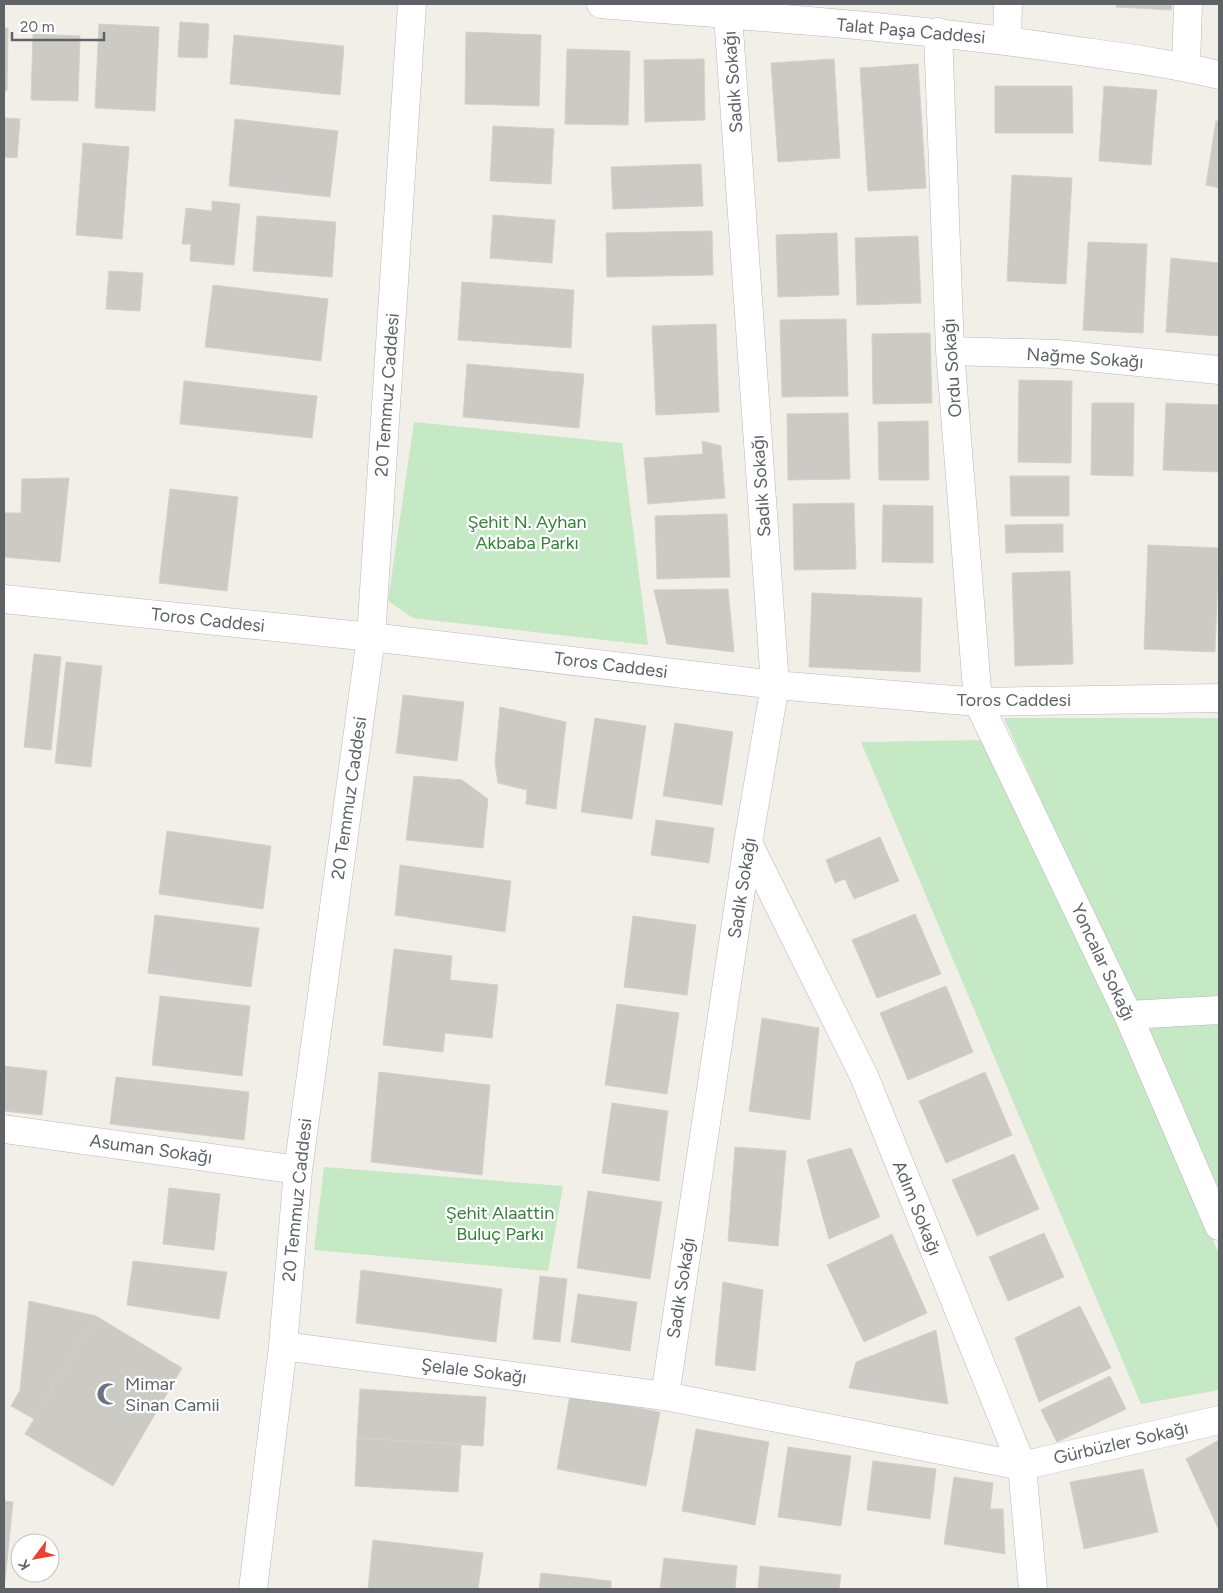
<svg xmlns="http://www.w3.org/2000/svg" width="1223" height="1593" viewBox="0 0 1223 1593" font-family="Figtree,sans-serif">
	<rect width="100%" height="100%" fill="#f1efe8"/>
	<!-- green -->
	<path fill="#c5e8c5" d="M 414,422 L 622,443 L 648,645 L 413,618 L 388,601 Z
		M 1004,718 L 1219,718 L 1219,1196 Z
		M 989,740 L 1219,1254 L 1219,1390 L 1141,1404 L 861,742 Z
		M 324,1167 L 563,1186 L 548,1271 L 314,1250 Z"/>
	<!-- building -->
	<path fill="#cccac5" stroke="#d6d1c6" d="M 1116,4 L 1172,4 L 1171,10 L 1116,7 Z
		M 180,22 L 209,24 L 207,58 L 178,57 Z
		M 99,24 L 159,27 L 155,111 L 95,108 Z
		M 4,28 L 8,28 L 7,91 L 4,91 Z
		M 466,32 L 541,35 L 539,106 L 465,104 Z
		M 33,34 L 80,36 L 78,101 L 31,100 Z
		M 234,35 L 344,46 L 340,95 L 230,84 Z
		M 567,49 L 630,51 L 628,125 L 565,124 Z
		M 704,59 L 705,120 L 645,122 L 644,60 Z
		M 834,59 L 840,158 L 778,162 L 771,63 Z
		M 918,64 L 926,188 L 868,191 L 860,68 Z
		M 995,86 L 1072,86 L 1073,133 L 995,133 Z
		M 1104,86 L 1157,90 L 1151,165 L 1099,161 Z
		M 4,118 L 20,119 L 17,158 L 4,157 Z
		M 235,119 L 338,131 L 330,197 L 229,186 Z
		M 1216,121 L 1219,121 L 1219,188 L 1206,185 Z
		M 493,126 L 554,129 L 551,184 L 490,181 Z
		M 83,143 L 129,147 L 122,239 L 76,235 Z
		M 701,164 L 703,206 L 613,209 L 611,167 Z
		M 1012,175 L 1072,178 L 1066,284 L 1007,281 Z
		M 212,201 L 240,204 L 234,265 L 190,261 L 191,244 L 182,244 L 186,208 L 212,211 Z
		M 493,215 L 555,220 L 552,263 L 490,258 Z
		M 257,216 L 336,222 L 332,277 L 253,271 Z
		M 712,231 L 713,275 L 607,277 L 606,233 Z
		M 837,233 L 839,295 L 778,297 L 776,235 Z
		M 918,236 L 921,303 L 857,305 L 855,238 Z
		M 1088,242 L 1147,244 L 1143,333 L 1083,330 Z
		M 1171,258 L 1219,263 L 1219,336 L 1166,332 Z
		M 109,271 L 143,273 L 140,311 L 106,309 Z
		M 462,282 L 574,290 L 571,348 L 458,340 Z
		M 213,285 L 328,299 L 321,361 L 205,347 Z
		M 846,319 L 848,396 L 782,397 L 780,320 Z
		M 716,324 L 719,412 L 656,415 L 652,326 Z
		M 930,333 L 932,403 L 873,404 L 872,334 Z
		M 467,364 L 584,374 L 579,428 L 463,417 Z
		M 1019,380 L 1072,381 L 1071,463 L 1018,462 Z
		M 184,381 L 317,396 L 312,438 L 180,424 Z
		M 1092,403 L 1134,403 L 1133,476 L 1091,475 Z
		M 1166,403 L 1219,405 L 1219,472 L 1163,470 Z
		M 848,413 L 850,479 L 788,480 L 787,414 Z
		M 928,421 L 929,480 L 879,480 L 878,422 Z
		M 702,441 L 721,446 L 725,498 L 648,504 L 644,458 L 703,454 Z
		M 1010,476 L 1069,476 L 1069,516 L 1011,516 Z
		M 69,478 L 60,562 L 4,557 L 4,513 L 21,513 L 22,479 Z
		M 170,489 L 238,497 L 227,591 L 159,583 Z
		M 854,503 L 856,569 L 794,570 L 793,504 Z
		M 883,505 L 933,506 L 933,563 L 882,562 Z
		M 727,514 L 730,577 L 657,579 L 655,516 Z
		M 1063,524 L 1063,552 L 1006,553 L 1005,525 Z
		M 1148,545 L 1219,548 L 1215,652 L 1144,649 Z
		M 1070,571 L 1073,664 L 1015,666 L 1012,573 Z
		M 728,589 L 734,652 L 667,644 L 654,590 Z
		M 812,593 L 922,598 L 920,672 L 809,667 Z
		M 34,654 L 61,657 L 51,750 L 24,747 Z
		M 66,662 L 102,666 L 91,767 L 55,763 Z
		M 403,695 L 464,702 L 457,761 L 396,753 Z
		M 500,707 L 566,722 L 556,809 L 526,804 L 527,790 L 498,783 L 495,763 Z
		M 595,718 L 646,726 L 632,819 L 581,812 Z
		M 675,723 L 733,732 L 722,805 L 663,796 Z
		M 414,776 L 462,780 L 488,799 L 483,848 L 406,840 Z
		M 656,820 L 714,828 L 709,863 L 651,855 Z
		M 167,831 L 271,846 L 263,909 L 159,894 Z
		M 880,837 L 899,881 L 854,899 L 845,879 L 835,883 L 826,860 Z
		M 400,865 L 511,881 L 505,932 L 395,915 Z
		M 915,914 L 941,974 L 877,998 L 852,940 Z
		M 155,915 L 259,928 L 251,987 L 148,973 Z
		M 633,916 L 696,925 L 687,995 L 624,987 Z
		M 394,949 L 452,956 L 450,980 L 498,985 L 492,1038 L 445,1033 L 443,1052 L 383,1045 Z
		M 946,986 L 973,1052 L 908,1080 L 880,1013 Z
		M 160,996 L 250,1006 L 242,1076 L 152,1065 Z
		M 617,1004 L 679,1013 L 667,1094 L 605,1085 Z
		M 762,1018 L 819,1028 L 810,1120 L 749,1111 Z
		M 4,1066 L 47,1071 L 42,1115 L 4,1111 Z
		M 379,1072 L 490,1085 L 482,1175 L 371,1162 Z
		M 985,1072 L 1012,1135 L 946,1163 L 919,1101 Z
		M 116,1077 L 249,1092 L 244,1140 L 110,1124 Z
		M 612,1103 L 668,1111 L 659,1181 L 602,1173 Z
		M 735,1147 L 786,1151 L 778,1246 L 728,1241 Z
		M 851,1148 L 880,1217 L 829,1239 L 807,1160 Z
		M 1014,1154 L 1039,1209 L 977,1236 L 952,1180 Z
		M 169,1188 L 220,1194 L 214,1250 L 163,1244 Z
		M 588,1191 L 662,1202 L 650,1279 L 577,1268 Z
		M 1044,1233 L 1064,1277 L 1008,1301 L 989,1257 Z
		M 892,1234 L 927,1313 L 864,1342 L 827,1265 Z
		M 133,1261 L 227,1272 L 219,1319 L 127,1305 Z
		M 361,1270 L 502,1289 L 496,1342 L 356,1323 Z
		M 540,1276 L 567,1279 L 560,1342 L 533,1339 Z
		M 723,1282 L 763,1290 L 755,1371 L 715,1365 Z
		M 578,1294 L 637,1302 L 630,1351 L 571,1342 Z
		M 29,1301 L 96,1316 L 34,1419 L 11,1406 L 20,1390 Z
		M 1080,1306 L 1111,1368 L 1039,1402 L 1015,1338 Z
		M 96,1316 L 182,1368 L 113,1486 L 25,1434 Z
		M 936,1330 L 948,1404 L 849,1388 L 856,1362 Z
		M 1110,1376 L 1126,1409 L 1057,1442 L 1041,1410 Z
		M 360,1389 L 486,1397 L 483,1446 L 357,1438 Z
		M 570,1395 L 660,1412 L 646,1486 L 557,1469 Z
		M 696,1429 L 769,1442 L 755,1525 L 682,1511 Z
		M 357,1438 L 461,1444 L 458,1492 L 355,1486 Z
		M 1219,1440 L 1219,1530 L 1186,1459 Z
		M 788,1447 L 851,1456 L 841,1526 L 778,1517 Z
		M 873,1461 L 936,1469 L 930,1519 L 867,1510 Z
		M 1143,1469 L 1158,1532 L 1084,1549 L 1070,1482 Z
		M 954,1477 L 993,1483 L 990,1509 L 1003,1509 L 1005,1554 L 944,1544 Z
		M 4,1501 L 13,1502 L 5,1581 L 4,1581 Z
		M 373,1540 L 483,1553 L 478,1589 L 368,1589 Z
		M 664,1558 L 737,1566 L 735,1589 L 660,1589 Z
		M 760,1566 L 841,1575 L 839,1589 L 758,1589 Z
		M 541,1573 L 611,1581 L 611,1589 L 539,1589 Z"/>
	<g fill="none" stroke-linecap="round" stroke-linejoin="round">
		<defs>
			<path id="minor" d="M 601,4 C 758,17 915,27 1071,50 C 1120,57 1170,63 1219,75
				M 938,32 L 950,351 L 978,702 L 1128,1015 L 1219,1226
				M 1007,40 L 1008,4
				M 1186,67 L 1188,4
				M 950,351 L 1057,354 L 1219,370
				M 4,599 L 371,637 L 775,685 L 978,702 L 1219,698
				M 748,843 L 864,1076 L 1022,1466 L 1033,1589
				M 1128,1015 L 1219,1010
				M 4,1129 L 298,1170
				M 283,1346 L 665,1396 L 1022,1466 L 1219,1420
				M 665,1396 L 748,843 L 775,685 L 728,15
				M 253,1589 L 283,1346 L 298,1170 L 371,637 L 412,4"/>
		</defs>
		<!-- minor casing -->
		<use href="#minor" stroke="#b5b8bc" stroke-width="29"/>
		<!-- minor -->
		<use href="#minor" stroke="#fff" stroke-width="28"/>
	</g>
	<!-- icons -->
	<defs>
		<symbol id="mosque-bare" viewBox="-9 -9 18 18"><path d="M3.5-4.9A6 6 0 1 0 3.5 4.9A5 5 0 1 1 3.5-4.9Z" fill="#6b7280" stroke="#fff" stroke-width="2.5" paint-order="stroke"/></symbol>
	</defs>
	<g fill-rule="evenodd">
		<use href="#mosque-bare" x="92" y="1378" width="32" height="32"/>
	</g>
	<g text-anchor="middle" stroke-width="4.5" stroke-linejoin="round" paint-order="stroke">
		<!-- street labels -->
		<g font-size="18" fill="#5f6368" stroke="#fff">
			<text transform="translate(911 31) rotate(5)" y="6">Talat Paşa Caddesi</text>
			<text transform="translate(733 82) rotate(-94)" y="6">Sadık Sokağı</text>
			<text transform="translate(1085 358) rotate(4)" y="6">Nağme Sokağı</text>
			<text transform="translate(952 368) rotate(-94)" y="6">Ordu Sokağı</text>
			<text transform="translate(387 395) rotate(-86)" y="6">20 Temmuz Caddesi</text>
			<text transform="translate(761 486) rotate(-94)" y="6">Sadık Sokağı</text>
			<text transform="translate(208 620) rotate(6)" y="6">Toros Caddesi</text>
			<text transform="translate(611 665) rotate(7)" y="6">Toros Caddesi</text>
			<text x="1014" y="706">Toros Caddesi</text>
			<text transform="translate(349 798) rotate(-82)" y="6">20 Temmuz Caddesi</text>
			<text transform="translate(742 888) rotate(-81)" y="6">Sadık Sokağı</text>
			<text transform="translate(1103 962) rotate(65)" y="6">Yoncalar Sokağı</text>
			<text transform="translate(151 1149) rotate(8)" y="6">Asuman Sokağı</text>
			<text transform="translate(297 1200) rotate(-84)" y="6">20 Temmuz Caddesi</text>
			<text transform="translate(917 1208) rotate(68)" y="6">Adım Sokağı</text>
			<text transform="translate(681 1288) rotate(-81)" y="6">Sadık Sokağı</text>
			<text transform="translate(474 1371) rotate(7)" y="6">Şelale Sokağı</text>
			<text transform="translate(1121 1443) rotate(-13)" y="6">Gürbüzler Sokağı</text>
		</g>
		<!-- park labels -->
		<g font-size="18" fill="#348238" stroke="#fff">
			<text x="527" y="528">Şehit N. Ayhan<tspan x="527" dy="21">Akbaba Parkı</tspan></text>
			<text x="500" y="1219">Şehit Alaattin<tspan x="500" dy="21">Buluç Parkı</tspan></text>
		</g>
		<!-- worship labels -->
		<g font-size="18" fill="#5b616d" stroke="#fff" text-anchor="start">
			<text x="125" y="1390">Mimar<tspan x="125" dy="21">Sinan Camii</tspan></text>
		</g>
	</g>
	<!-- border -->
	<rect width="1223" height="1593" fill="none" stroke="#5f6368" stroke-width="10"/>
	<!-- north arrow -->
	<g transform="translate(35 1558) rotate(238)"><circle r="24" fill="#ffffff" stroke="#bfc1c3"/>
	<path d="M0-4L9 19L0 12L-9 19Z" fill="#ea4335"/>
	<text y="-8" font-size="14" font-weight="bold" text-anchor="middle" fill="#5f6368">K</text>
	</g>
	<!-- scale -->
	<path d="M12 32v8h92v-8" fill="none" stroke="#5f6368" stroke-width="2.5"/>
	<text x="20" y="32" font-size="15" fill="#5f6368" stroke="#ffffff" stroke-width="4" paint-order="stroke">20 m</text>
</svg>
